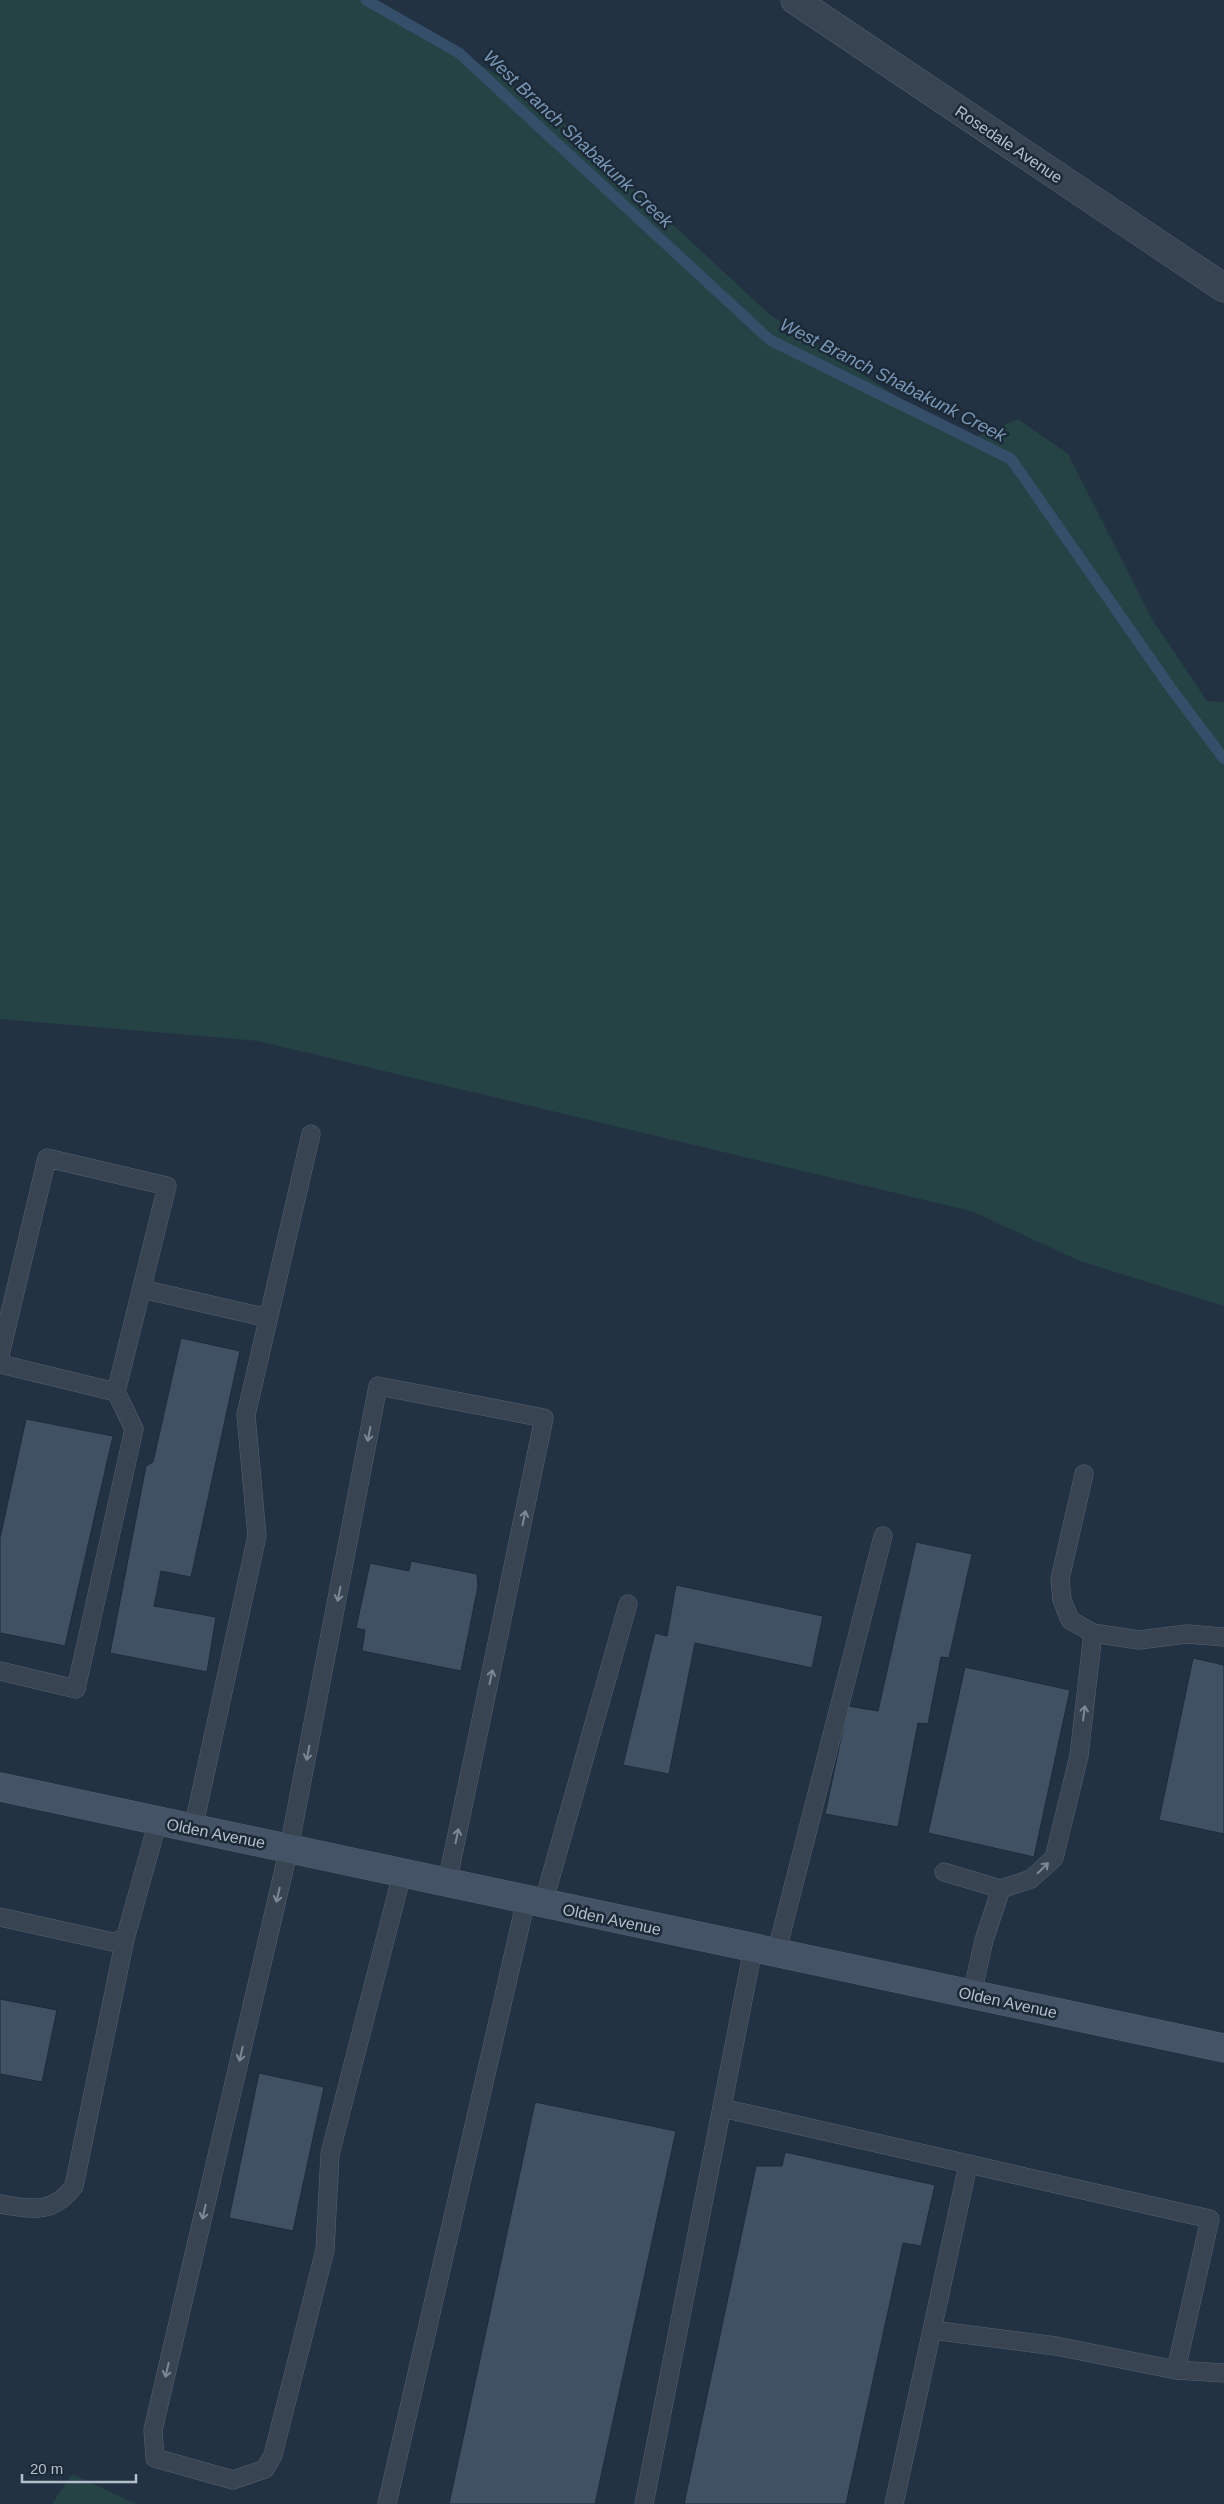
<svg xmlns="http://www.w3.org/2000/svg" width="1224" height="2504" viewBox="0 0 1224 2504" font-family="Arial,sans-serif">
	<rect width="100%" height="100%" fill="#233243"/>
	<!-- green -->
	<path fill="#254244" d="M 0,0 L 378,0 L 546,106 L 770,315 L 966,441 L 1018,419 L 1068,454 L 1152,619 L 1207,701 L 1224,702 L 1224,1306 L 1080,1261 L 971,1211 L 258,1041 L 0,1019 Z
		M 72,2474 L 136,2504 L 52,2504 Z"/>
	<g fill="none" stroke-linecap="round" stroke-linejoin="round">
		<!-- stream -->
		<path stroke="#354f6b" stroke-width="11" d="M 366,0 L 459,53 L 770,340 L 1011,459 L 1170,687 L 1224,759"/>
	</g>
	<!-- building -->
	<path fill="#3f5162" stroke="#1e2b39" d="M 181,1338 L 240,1351 L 191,1577 L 161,1571 L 154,1606 L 216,1617 L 207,1672 L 110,1653 L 146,1466 L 153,1462 Z
		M 26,1419 L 113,1436 L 65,1646 L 0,1633 L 0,1538 Z
		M 916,1542 L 972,1554 L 949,1658 L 941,1657 L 928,1724 L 918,1723 L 898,1827 L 825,1814 L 848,1706 L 878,1711 Z
		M 411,1561 L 477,1574 L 478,1586 L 461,1671 L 362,1651 L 365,1630 L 356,1628 L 370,1563 L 409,1571 Z
		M 676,1585 L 823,1616 L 812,1668 L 695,1643 L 669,1774 L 623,1765 L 655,1633 L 667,1636 Z
		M 1193,1658 L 1224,1665 L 1224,1834 L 1159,1820 Z
		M 965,1667 L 1070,1690 L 1034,1857 L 928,1833 Z
		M 0,1999 L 57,2010 L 42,2082 L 0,2074 Z
		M 259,2073 L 324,2087 L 293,2231 L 229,2218 Z
		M 535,2102 L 676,2131 L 595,2504 L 449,2504 Z
		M 785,2152 L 935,2185 L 921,2246 L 903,2243 L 846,2504 L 684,2504 L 756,2166 L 782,2166 Z"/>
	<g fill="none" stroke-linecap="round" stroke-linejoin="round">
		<defs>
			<path id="service" d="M 142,1289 L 268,1318
				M 0,1355 L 47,1158 L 167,1186 L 116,1392 L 0,1364
				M 1084,1474 L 1060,1579 L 1062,1600 L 1070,1620 L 1093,1633 L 1139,1640 L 1187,1634 L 1224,1637
				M 0,1671 L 76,1689 L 134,1429 L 116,1392
				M 193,1829 L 257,1536 L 246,1415 L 311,1134
				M 944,1872 L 1001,1889 L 1031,1879 L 1054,1858 L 1079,1756 L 1093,1633
				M 402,1874 L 330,2154 L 325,2250 L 273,2455 L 265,2469 L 233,2480 L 155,2458 L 153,2430 L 289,1848 L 378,1386 L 544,1418 L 447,1883
				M 543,1904 L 628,1604
				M 0,1917 L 113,1942 L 125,1939
				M 776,1954 L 883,1536
				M 972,1994 L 984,1940 L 1001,1889
				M 722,2108 L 1210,2219 L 1176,2370 L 1224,2373
				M 0,2204 C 31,2209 53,2215 74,2186 L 125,1939 L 158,1821
				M 932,2330 L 1056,2346 L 1176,2370
				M 387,2504 L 526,1900
				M 644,2504 L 753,1949
				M 894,2504 L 968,2165"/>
			<path id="minor" d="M 795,0 L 1224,288"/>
			<path id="secondary" d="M 0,1787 L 1224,2048"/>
		</defs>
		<!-- service casing -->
		<use href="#service" stroke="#55626f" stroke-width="19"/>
		<!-- minor casing -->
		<use href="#minor" stroke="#55626f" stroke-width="29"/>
		<!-- secondary casing -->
		<use href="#secondary" stroke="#55626f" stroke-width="29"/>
		<!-- service -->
		<use href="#service" stroke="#384452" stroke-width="18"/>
		<!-- minor -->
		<use href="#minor" stroke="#384452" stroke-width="28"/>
		<!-- secondary -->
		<use href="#secondary" stroke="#455366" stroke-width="28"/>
	</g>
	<!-- one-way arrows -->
	<defs><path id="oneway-shaft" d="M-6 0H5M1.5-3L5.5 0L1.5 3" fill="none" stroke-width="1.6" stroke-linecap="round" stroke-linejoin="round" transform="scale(1.25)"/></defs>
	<g stroke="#7c8895">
		<use href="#oneway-shaft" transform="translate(369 1434) rotate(101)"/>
		<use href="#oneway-shaft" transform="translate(524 1518) rotate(-78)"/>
		<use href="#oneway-shaft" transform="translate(339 1594) rotate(101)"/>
		<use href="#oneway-shaft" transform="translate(491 1677) rotate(-78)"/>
		<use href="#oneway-shaft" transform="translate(1084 1713) rotate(-83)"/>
		<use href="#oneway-shaft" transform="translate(308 1753) rotate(101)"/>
		<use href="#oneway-shaft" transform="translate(457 1836) rotate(-78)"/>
		<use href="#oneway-shaft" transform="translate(1043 1868) rotate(-44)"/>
		<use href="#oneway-shaft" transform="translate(278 1895) rotate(103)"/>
		<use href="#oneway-shaft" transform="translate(241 2054) rotate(103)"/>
		<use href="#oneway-shaft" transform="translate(204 2212) rotate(103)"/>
		<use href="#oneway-shaft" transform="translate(167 2370) rotate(103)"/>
	</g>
	<g text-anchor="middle" stroke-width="5" stroke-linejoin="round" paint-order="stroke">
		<!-- street labels -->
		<g font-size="16" fill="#b4bfcc" stroke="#1c2937">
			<text transform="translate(1009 144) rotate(34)" y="6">Rosedale Avenue</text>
			<text transform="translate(216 1833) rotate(11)" y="6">Olden Avenue</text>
			<text transform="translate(612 1919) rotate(12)" y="6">Olden Avenue</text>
			<text transform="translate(1008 2002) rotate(12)" y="6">Olden Avenue</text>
		</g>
		<!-- water labels -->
		<g font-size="18" font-style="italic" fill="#7997b6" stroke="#1c2937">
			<text transform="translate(578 139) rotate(43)" y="6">West Branch Shabakunk Creek</text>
			<text transform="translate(893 380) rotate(27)" y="6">West Branch Shabakunk Creek</text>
		</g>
	</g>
	<!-- scale -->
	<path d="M22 2474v8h114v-8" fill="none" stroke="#b4bfcc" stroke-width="2.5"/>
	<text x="30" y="2474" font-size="15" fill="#b4bfcc" stroke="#1c2937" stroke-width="4" paint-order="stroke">20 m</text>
</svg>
